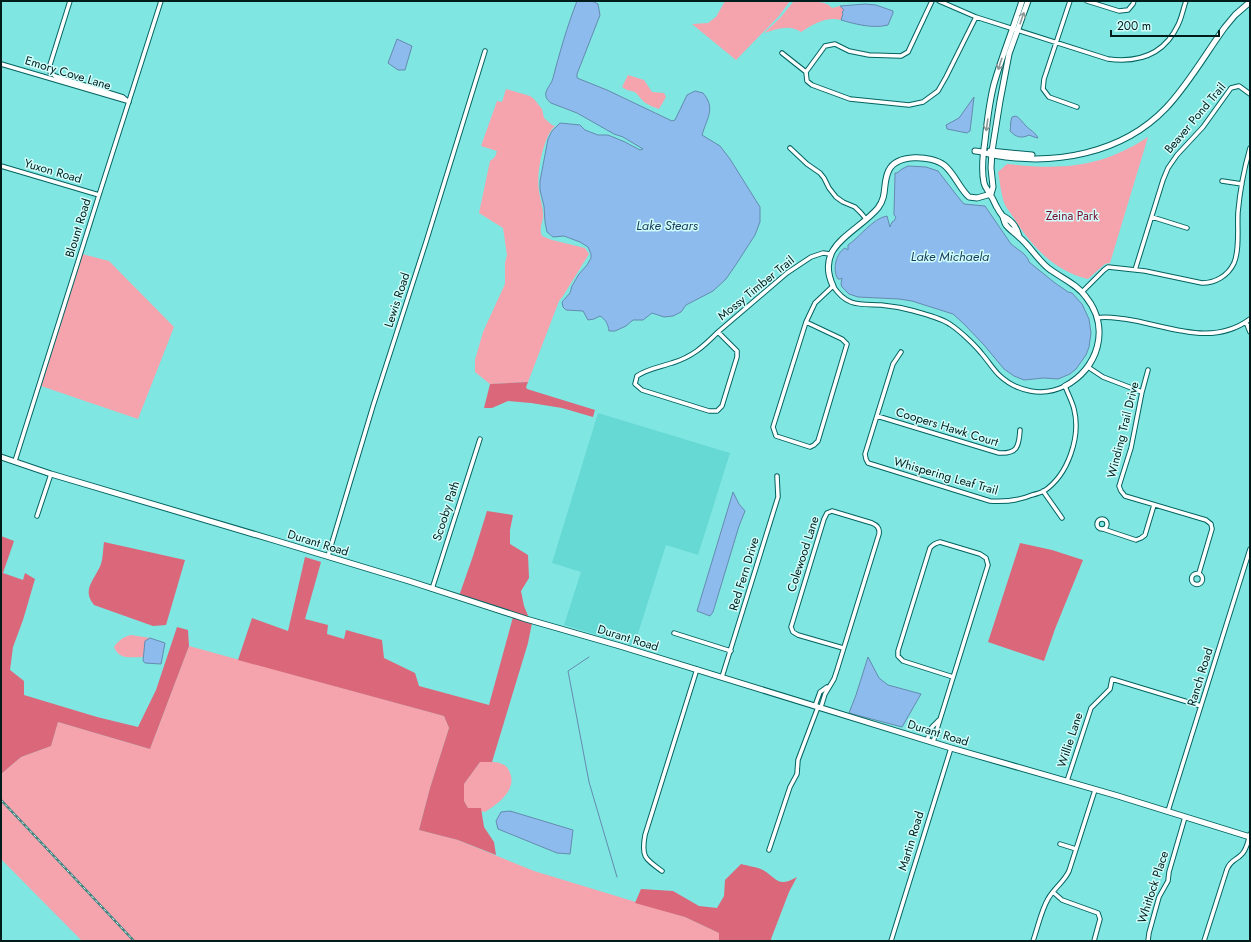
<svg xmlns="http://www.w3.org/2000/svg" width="1251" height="942" viewBox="0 0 1251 942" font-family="Jost,sans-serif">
	<rect width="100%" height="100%" fill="#80e6e2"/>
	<!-- built -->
	<path fill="#66d9d5" d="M 598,413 L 730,453 L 698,555 L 666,545 L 634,646 L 564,625 L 581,572 L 552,563 Z"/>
	<!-- green -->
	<path fill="#f5a4ad" d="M 725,1 L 790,1 L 779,16 L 736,60 L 692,24 L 708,23 L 716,17 Z
		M 794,1 C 804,1 827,0 832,8 L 840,6 L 844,10 L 841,20 C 827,16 813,24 801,32 C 789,24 777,29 764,33 L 780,18 Z
		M 628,75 L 644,80 L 652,92 L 664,93 L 666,97 L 659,109 L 651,106 L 644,102 L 635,92 L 627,90 L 622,87 Z
		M 506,89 L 530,96 L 534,99 L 542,109 L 544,118 L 552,125 L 555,126 C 543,137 536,174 539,191 C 540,200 544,209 543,218 C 542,224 539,229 542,236 L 552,240 L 585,248 L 589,254 L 563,296 L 559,301 L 528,382 L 490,384 L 475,372 L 475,360 L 483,332 L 505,284 L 505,263 L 507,255 L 503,228 L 479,213 L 490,161 L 495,157 L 497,151 L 481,146 L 497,101 L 502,102 Z
		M 1148,137 L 1110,263 L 1105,264 L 1088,279 C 1055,271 1033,248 1015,220 C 1012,215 1008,210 1005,205 C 1001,195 1000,182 998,172 L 1007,164 C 1062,170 1101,168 1148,137 Z
		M 82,254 L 109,261 L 174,327 L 138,419 L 41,386 Z
		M 131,635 L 150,638 L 145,642 L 143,657 C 131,657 119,660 114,647 C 119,640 123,637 131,635 Z
		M 189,646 L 444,716 L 449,728 L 430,788 L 419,830 L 458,840 L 534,871 L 685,917 L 719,933 L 719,941 L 82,941 L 1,859 L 1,774 L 21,757 L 51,746 L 58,722 L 150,749 Z
		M 480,762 C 486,762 496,761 502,764 C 507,766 508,768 510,773 C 517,790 498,804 485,812 L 481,811 L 480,808 L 468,808 L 464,801 L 464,784 Z"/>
	<!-- forest -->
	<path fill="#da677a" d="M 528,382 L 526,387 L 527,389 L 595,410 L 593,417 L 562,408 L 531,403 L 508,401 L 492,408 L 484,408 L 490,384 Z
		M 487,511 L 513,515 L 510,530 L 510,544 L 528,555 L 529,578 L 521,591 L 524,606 L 529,618 L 459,596 L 473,556 Z
		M 1,536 L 14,541 L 3,573 L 23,580 L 25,573 L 35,579 L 23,620 L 13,647 L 10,670 L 24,681 L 24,695 L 97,717 L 138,727 L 156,690 L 177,627 L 188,630 L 189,646 L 150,749 L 58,722 L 51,746 L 21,757 L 1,774 Z
		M 104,542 L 185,560 L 166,625 L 153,626 L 94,605 C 81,589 95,580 101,564 C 103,558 103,549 104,542 Z
		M 1020,543 L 1052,550 L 1083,560 L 1055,629 L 1044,661 L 988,642 Z
		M 305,557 L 321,562 L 305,619 L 328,625 L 327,634 L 344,639 L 346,630 L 382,640 L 384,658 L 415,673 L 419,686 L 489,705 L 513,617 L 532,623 L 528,643 L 492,762 L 480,762 L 464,784 L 464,801 L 468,808 L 481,808 L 484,827 L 494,842 L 496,855 L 458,840 L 419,830 L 430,788 L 449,728 L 444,716 L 238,660 L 252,618 L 288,631 Z
		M 741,864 C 748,866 757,867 763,870 C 778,879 777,888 797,877 L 789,892 L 771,939 L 772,941 L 719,941 L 719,933 L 685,917 L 635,903 L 641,889 L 673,891 L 699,906 L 717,908 L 724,896 L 725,880 Z"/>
	<!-- water -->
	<path fill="#8ebbee" stroke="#638baf" d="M 577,1 L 592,1 L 598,4 L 600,15 L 577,74 L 577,78 L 607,90 L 672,121 L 675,120 L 687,95 L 695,91 L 703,93 C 716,108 707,118 702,135 L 720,146 L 730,159 L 760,207 L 760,222 L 755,235 L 737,263 L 726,279 L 713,291 L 686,305 L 681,312 L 673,316 L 664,317 L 652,313 L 643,320 L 633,320 L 626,326 L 615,331 L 609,331 C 608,324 606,320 600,316 L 594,319 L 588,320 L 583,311 L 566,310 L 563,307 L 562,302 L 570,293 L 572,286 L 579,274 L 587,265 L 591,258 L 591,254 L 588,247 L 580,242 L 564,236 L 553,237 L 547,232 L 545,222 L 544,206 L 540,190 L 540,181 L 548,139 L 552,131 L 560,123 L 580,125 L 585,130 L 598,135 L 608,135 L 625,142 L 640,150 L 643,149 L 623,137 L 614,134 L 577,113 L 551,103 C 547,100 545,97 546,92 C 547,88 552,83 553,78 C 560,51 567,27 577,1 Z
		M 865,4 L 876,5 L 893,11 L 893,13 L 888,25 C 873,29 855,24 841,20 L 843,14 L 842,12 L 844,10 L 840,6 Z
		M 397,39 L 412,46 L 405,70 L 398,70 L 388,63 Z
		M 974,97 L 970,131 L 967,133 L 947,129 L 946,125 L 959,118 Z
		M 1016,116 C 1021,119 1022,122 1026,126 C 1030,130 1035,132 1038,138 L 1034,137 L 1029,135 C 1021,139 1016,137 1010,131 C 1011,126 1010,122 1012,117 Z
		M 908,166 L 926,167 L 938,171 L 958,197 L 964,204 L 985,206 L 1011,244 L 1024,254 L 1028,259 L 1029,262 L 1055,283 L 1068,292 L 1072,293 L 1082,304 L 1089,319 L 1091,333 L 1089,347 L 1086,355 L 1076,369 L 1070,374 L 1058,379 L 1044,378 L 1024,380 L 1014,376 L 1004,369 L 984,345 L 964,324 L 953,314 L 912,301 L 899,299 L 858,297 L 849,294 L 842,287 L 841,284 L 842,278 L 840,279 L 838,279 C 832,270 836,253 845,248 L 848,250 L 848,245 C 860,237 873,218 887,216 L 890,227 L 892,222 L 894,221 L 896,217 L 894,215 L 894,211 L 895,176 L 895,173 L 897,173 L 902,169 Z
		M 733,492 L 739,504 L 745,511 L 739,526 L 713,612 L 710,616 L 697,611 Z
		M 150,638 L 165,643 L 161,664 L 145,663 L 143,661 L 145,641 Z
		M 868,657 L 879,678 L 888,685 L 921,694 L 902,727 L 849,713 L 856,695 Z
		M 510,811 L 573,830 L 570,854 L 557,853 L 498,829 L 496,821 L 501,812 Z"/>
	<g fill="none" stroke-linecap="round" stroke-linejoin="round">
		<!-- stream -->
		<path stroke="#638baf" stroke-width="1" d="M 589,657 L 568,671 L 589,782 L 617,877"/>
		<defs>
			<path id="street" d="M 70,1 L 49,68 L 50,72 L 55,76 L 123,97 L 129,102
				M 932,1 L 908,52 L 901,56 L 869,55 L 849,51 L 835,44 L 825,46 L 806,72 L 807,81 L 812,85 L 850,99 L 909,105 L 923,102 L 938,91 L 946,77 L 976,17
				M 939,1 L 976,17 L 1108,59 C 1139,63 1164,55 1178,25 C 1182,17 1183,9 1186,1
				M 1070,1 L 1044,79 L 1043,89 L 1049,97 L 1077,107
				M 1087,1 L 1119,11 L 1128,10 L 1133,4 L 1134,1
				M 782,53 L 806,72
				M 1,64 L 127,101
				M 790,148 L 807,164 L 820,173 L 824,178 L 829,188 L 836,197 L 843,202 L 855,207 L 861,213 L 866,219
				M 1,166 L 99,195
				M 1222,181 L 1242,184
				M 1152,217 L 1187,228
				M 1135,270 L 1163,180 L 1168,168 L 1177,155 L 1203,127 L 1231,88 L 1239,86 L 1250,94
				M 1082,292 L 1104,270 L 1108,267 L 1145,271 L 1202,283 C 1215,283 1228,276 1234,263 C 1240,249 1237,227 1238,212 C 1240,190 1244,169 1250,148
				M 1097,318 C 1106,316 1115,318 1125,319 C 1167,325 1211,348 1250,319
				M 806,322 L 815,303 L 833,286 C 847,307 859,304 881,305 C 892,306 903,308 914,311 C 924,314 942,318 951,325 C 960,331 975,345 982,354 C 988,361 993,369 999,375 C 1017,392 1043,397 1065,386 C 1068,394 1072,401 1074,409 C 1081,437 1068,475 1044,491 C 1040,493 1036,494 1032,495 C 1018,501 1006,502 990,501 L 868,463 L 866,459 L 865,454 L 893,364 L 901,352
				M 806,322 L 842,339 L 847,344 L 818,441 L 814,445 L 810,447 L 776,436 L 773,427 Z
				M 1246,322 L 1250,332
				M 718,332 L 737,351 L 737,357 L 722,406 L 717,411 L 709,411 L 642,390 L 635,384 L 637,376 C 647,369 660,367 672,363 C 692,357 703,347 718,332 Z
				M 718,332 L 787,273 L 811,257 L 823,253 L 830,254
				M 1088,367 L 1103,377 L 1142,392
				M 1148,370 L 1142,392 L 1131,448 L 1119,486 L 1121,491 L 1125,496 L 1206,520 L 1211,524 L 1212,529 L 1199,573
				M 877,416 L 999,453 C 1017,454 1019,447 1020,430
				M 15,461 L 99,195 L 161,1
				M 1043,491 L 1062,518
				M 37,516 L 51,474
				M1097 524a5 5 0 1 1 10 0a5 5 0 1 1-10 0Z
				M 1103,529 L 1136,540 L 1141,538 L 1145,535 L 1154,505
				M 328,556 L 373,406 L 426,242 L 485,51
				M1191.5 579a5.5 5.5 0 1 1 11 0a5.5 5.5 0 1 1-11 0Z
				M 432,589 L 480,439
				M 674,633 L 731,651
				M 722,677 L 778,497 L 777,476
				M 815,706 L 820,692 L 827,687
				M 821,707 L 825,694 L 834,679 L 837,670 L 879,534 C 880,528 877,525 872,523 L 832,511 L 827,513 L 824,519 L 791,627 L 793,632 L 798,635 L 843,648
				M 927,740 L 932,727 L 939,720
				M 933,742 L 988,565 L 986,558 L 980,554 L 940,542 C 936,543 933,544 930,548 L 898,651 L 898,656 L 903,661 L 953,677
				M 1067,781 L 1091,708 L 1110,689 L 1112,679 L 1201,706
				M 1168,811 L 1250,549
				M 1060,844 L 1076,849
				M 769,850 L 790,787 L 797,774 L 798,760 L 818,707
				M 662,871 C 645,859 641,857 645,835 L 697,669
				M 1053,892 L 1062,900 L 1098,913 L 1100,919 L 1094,941
				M 891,941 L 951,748
				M 1033,941 C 1038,927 1041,911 1048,899 C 1054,888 1064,882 1069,871 L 1095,790
				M 1148,941 L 1149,933 L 1159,897 L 1168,881 L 1169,872 L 1185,817
				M 1204,941 L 1227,869 C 1231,860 1235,861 1241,855 C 1247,850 1248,841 1250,834"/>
			<path id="secondary" d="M 1022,1 C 1013,29 1002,56 994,84 C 989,103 987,122 985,141 C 983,154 981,169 984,183 C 985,188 989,191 991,196 C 994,200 995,205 998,209 C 999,212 1002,214 1003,217 C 1004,220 1004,222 1006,225 C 1010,230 1015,233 1019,237 C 1030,246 1037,259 1048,268 C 1061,278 1077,284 1086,297 C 1111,328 1098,369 1065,386
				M 975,151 C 981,151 987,154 993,155 C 1054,166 1122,154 1166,108 C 1188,85 1206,53 1225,27 L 1235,15 L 1250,2
				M 990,151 L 1032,155
				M 991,194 L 993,187 L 991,168 L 992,151 L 1000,101 L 1009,54 L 1028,1
				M 1003,216 C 1012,221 1016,226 1019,236
				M 833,286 C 814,245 857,233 878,208 C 888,195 882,183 889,170 C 897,154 931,155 944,165 C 955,174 959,188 969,197 L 977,198 L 991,194
				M 1,457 L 51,474 L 277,541 L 409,581 L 526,619 L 620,646 L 951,748 L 1118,796 L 1250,837"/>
		</defs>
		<!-- street casing -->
		<use href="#street" stroke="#026360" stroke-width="5.5"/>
		<!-- secondary casing -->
		<use href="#secondary" stroke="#026360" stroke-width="7"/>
		<!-- street -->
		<use href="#street" stroke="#fff" stroke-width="3.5"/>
		<!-- secondary -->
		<use href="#secondary" stroke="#fff" stroke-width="5"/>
		<defs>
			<path id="rail" d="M 1,800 L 134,941"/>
		</defs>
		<!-- rail casing -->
		<use href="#rail" stroke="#3f807d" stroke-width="2.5"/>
		<!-- rail -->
		<use href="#rail" stroke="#cffefb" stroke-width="1" stroke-dasharray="3" stroke-linecap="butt"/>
	</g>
	<!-- one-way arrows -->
	<defs><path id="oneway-shaft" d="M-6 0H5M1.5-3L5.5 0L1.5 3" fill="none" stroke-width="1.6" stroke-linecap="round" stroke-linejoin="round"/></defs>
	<g stroke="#8c9998">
		<use href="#oneway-shaft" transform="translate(1022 18) rotate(-71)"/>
		<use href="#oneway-shaft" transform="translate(1000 64) rotate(108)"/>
		<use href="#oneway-shaft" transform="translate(987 125) rotate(98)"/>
	</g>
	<g text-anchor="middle" stroke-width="3" stroke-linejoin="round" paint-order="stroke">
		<!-- street labels -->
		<g font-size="12" fill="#001c1b" stroke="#cffefb">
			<text transform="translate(68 73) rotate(17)" y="4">Emory Cove Lane</text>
			<text transform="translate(1195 118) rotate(-50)" y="4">Beaver Pond Trail</text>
			<text transform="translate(53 171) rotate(16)" y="4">Yuxon Road</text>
			<text transform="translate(78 228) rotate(-73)" y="4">Blount Road</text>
			<text transform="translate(756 288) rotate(-39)" y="4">Mossy Timber Trail</text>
			<text transform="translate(397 300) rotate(-72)" y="4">Lewis Road</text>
			<text transform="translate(947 427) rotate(17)" y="4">Coopers Hawk Court</text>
			<text transform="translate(1123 430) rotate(-76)" y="4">Winding Trail Drive</text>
			<text transform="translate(946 476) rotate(16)" y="4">Whispering Leaf Trail</text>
			<text transform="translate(446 511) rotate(-72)" y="4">Scooby Path</text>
			<text transform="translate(318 543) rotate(17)" y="4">Durant Road</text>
			<text transform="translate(803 554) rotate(-72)" y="4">Colewood Lane</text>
			<text transform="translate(744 574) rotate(-73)" y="4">Red Fern Drive</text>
			<text transform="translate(628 638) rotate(17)" y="4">Durant Road</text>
			<text transform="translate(1200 677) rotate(-73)" y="4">Ranch Road</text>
			<text transform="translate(938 733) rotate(17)" y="4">Durant Road</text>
			<text transform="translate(1070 740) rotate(-72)" y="4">Willie Lane</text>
			<text transform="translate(911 841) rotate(-73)" y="4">Martin Road</text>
			<text transform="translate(1153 887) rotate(-72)" y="4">Whitlock Place</text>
		</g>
		<!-- park labels -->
		<g font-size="12" fill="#7a0d2d" stroke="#cffefb">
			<text x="1072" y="220">Zeina Park</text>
		</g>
		<!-- water labels -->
		<g font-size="13" font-style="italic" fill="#1a3a5b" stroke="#cffefb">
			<text x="667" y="230">Lake Stears</text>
			<text x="950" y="261">Lake Michaela</text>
		</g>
	</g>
	<!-- border -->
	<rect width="1251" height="942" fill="none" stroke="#001c1b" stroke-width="4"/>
	<!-- scale -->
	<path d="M1111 30v6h108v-6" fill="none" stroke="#001c1b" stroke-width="2"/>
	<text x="1117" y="30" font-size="12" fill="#001c1b" stroke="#cffefb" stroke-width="3" paint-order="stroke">200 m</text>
</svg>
